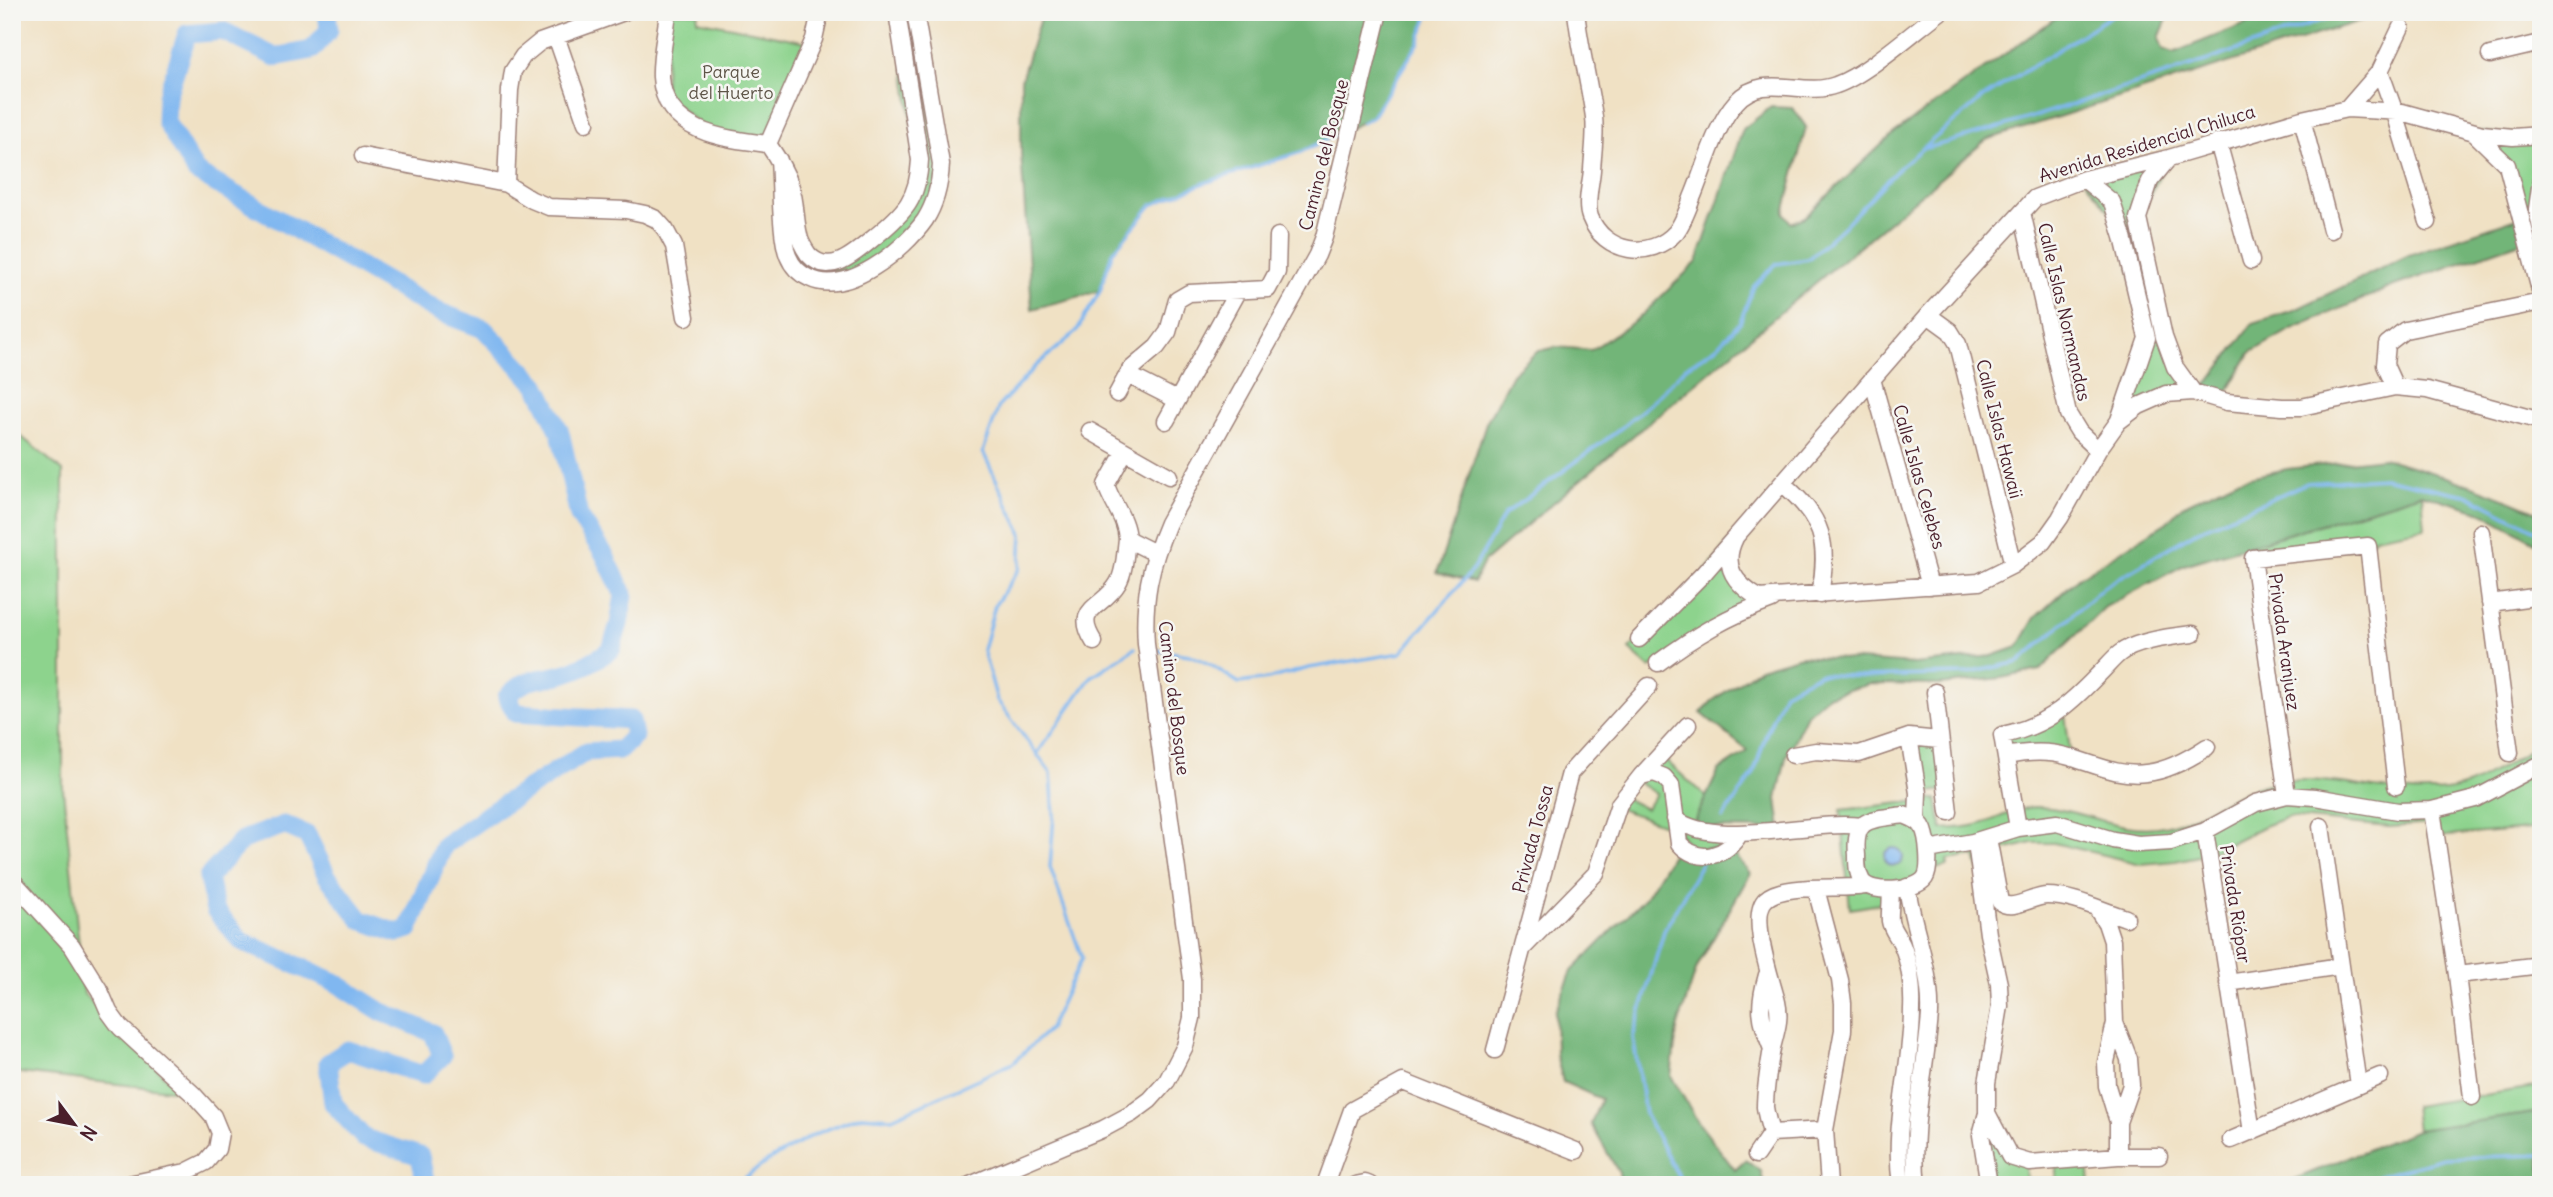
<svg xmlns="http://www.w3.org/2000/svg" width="2553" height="1197" viewBox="0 0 2553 1197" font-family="Delius,sans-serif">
	<rect width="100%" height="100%" fill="#f6f6f2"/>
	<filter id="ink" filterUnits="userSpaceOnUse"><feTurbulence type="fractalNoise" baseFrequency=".0143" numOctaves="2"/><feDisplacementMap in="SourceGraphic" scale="14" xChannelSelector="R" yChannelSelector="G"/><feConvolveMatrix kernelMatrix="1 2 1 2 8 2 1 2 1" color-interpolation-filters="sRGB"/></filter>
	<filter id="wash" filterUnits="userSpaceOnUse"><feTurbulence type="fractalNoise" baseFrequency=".00686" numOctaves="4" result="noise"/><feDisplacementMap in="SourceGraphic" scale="28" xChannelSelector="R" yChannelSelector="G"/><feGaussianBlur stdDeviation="1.57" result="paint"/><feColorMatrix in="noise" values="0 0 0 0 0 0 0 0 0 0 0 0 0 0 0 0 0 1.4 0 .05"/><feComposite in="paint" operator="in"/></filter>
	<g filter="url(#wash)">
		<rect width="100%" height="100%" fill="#f0e1c4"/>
		<!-- green -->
		<path fill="#8dd38d" stroke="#6c795c" stroke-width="2" d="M 668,12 L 698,12 L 697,20 L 812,43 L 768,144 L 713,135 L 664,95 Z
			M 897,12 L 915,12 L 941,164 L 925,219 L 867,273 L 819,283 L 787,255 L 791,188 L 799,237 L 830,265 L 892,223 L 919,177 Z
			M 2473,132 L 2541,135 L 2541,294 L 2507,166 Z
			M 2169,158 L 2138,218 L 2164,337 L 2193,392 L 2166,394 L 2118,422 L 2147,338 L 2119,224 L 2084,179 Z
			M 12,429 L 63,471 L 63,789 L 84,994 L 179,1091 L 12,1072 Z
			M 2422,494 L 2425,528 L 2374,537 L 2368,546 L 2253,558 L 2251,545 Z
			M 1739,530 L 1730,569 L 1759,598 L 1698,633 L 1650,668 L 1629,649 L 1704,573 Z
			M 2064,707 L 2071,758 L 2006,756 L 2002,735 Z
			M 1909,737 L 1939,740 L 1946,790 L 1918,793 Z
			M 2541,745 L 2541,783 L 2531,789 L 2533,812 L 2541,811 L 2541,828 L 2436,837 L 2433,824 L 2389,827 L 2288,817 L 2264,826 L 2208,854 L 2175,861 L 2141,864 L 2054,843 L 2032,843 L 1992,853 L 1999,910 L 1992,918 L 1975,856 L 1947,860 L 1948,866 L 1929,870 L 1892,902 L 1850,909 L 1841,810 L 1937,799 L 1942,829 C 1957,828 1970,828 1984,823 C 2001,817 2017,808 2034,807 C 2079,807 2120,835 2164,826 C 2206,817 2239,786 2283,781 C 2337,775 2391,798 2446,791 C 2481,787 2509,759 2541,745 Z
			M 1660,755 L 1706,797 L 1691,827 L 1735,842 L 1697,855 L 1676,829 L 1617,808 L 1623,797 L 1646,809 L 1656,794 L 1636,781 Z
			M 2541,1086 L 2541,1112 L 2417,1130 L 2414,1106 Z
			M 1988,1117 L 2025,1163 L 2026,1179 L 2057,1179 L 2057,1162 L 2088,1160 L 2090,1185 L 1990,1185 Z"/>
		<!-- forest -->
		<path fill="#72b578" stroke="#5e6a52" stroke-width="2" d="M 1042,12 L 1429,12 L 1419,42 L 1372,117 L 1301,152 L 1204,183 L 1152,205 L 1112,253 L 1100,291 L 1032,309 L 1021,154 L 1021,80 Z
			M 2064,12 L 2170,12 L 2159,38 L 2163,49 L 2173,53 L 2276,12 L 2388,12 L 1986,140 L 1547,508 L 1484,562 L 1474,582 L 1437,573 L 1486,423 L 1512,374 L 1538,351 L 1557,347 L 1591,350 L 1638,319 L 1697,262 L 1743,129 L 1771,107 L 1793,108 L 1806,127 L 1784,213 L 1791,223 L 1805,217 L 1894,133 Z
			M 2520,217 L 2526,240 L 2394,286 L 2292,329 L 2250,353 L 2223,400 L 2200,394 L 2253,323 L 2297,309 L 2409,255 Z
			M 2383,458 C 2437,473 2490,490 2541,514 L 2541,561 L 2537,543 L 2477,510 L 2421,494 L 2184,565 L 2105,607 L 2040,670 L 2001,678 L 1940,685 L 1870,684 L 1827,696 L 1807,714 L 1786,757 L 1777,799 L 1781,829 L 1691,828 L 1719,770 L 1748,751 L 1701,713 L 1712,701 L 1760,668 L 1801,656 L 1914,664 L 1992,656 L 2018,647 L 2035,618 L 2078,578 L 2167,522 L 2182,506 L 2236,480 L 2287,469 Z
			M 1679,843 L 1684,849 L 1730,848 L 1750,874 L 1697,967 L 1677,1029 L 1671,1076 L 1698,1122 L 1735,1170 L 1746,1160 L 1761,1171 L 1764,1185 L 1621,1185 L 1619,1173 L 1591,1124 L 1601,1099 L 1563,1082 L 1556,1054 L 1555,1012 L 1572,971 L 1645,898 Z
			M 2541,1112 L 2541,1185 L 2463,1184 L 2444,1180 L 2435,1185 L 2280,1185 L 2417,1130 Z"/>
		<!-- water -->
		<path fill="#80b7f0" stroke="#656b8e" stroke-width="2" d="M1885 857a9 9 0 1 1 18 0a9 9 0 1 1-18 0Z"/>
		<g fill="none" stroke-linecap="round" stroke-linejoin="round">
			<!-- stream -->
			<path stroke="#80b7f0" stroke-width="3.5" d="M 1362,123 L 1372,117 L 1419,42 L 1429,12
				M 1926,148 C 1978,135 2029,118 2080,102 C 2169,74 2256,45 2343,12
				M 1155,650 L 1190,655 L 1211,665 L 1239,683 L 1268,679 L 1309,668 L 1401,653 L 1474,568 L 1505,514 L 1615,433 L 1651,403 L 1686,367 L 1717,347 L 1740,322 L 1754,286 L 1776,264 L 1808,259 L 1843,227 L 1900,167 L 1984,97 L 2117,12
				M 1037,754 L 1091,677 L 1135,648
				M 1723,818 L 1754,773 L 1766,734 L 1784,692 L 1819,674 L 1864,677 L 1965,674 L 2019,662 L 2104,587 L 2199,530 L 2307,483 L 2384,478 L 2470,496 L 2541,533
				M 735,1185 L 768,1161 L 815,1134 L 861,1116 L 892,1118 L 1013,1063 L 1049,1029 L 1082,958 L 1050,867 L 1054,815 L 1051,773 L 997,700 L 983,650 L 995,605 L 1020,568 L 1022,534 L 983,452 L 999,406 L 1036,366 L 1076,332 L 1100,291 L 1112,253 L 1152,205 L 1204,183 L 1301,152 L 1336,135
				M 1683,1185 L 1645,1114 L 1633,1037 L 1664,931 L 1702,862
				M 2347,1185 L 2444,1158 L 2541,1155"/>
			<!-- river -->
			<path stroke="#80b7f0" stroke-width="19" d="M 327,12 L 329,30 L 312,50 L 275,57 L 223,31 L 187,34 L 167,96 L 166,122 L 196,172 L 439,312 L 484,329 L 537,385 L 560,432 L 579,516 L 604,554 L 624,595 L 619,624 L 611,650 C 596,659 583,668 566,673 C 539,682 528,674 507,697 L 516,713 L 631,720 L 634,736 L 620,750 L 586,752 L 493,811 L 444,845 L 409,929 L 397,933 L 361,920 L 327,876 L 307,835 L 284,825 L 242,840 L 208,877 L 215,910 L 241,941 L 335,982 L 382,1012 L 433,1033 L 442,1056 L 423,1075 L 348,1050 L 328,1063 L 333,1103 L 364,1138 L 420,1156 L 426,1185"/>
		</g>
	</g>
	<g filter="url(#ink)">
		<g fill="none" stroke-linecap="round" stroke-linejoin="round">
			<defs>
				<path id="minor" d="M 668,12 C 666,33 660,56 661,77 C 664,133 725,139 768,144
					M 1576,12 C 1580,48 1589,82 1594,117 C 1596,134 1593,152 1592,170 C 1591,183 1585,204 1590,217 C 1604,253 1650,261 1676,232 C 1683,223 1688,209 1692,198 C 1704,170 1715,125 1736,102 C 1764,71 1802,98 1836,85 C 1867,74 1912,33 1940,12
					M 556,36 L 586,123
					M 2490,55 L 2541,43
					M 2380,71 L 2394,110 L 2428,222
					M 2347,109 L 2380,71 L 2401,27
					M 2302,119 L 2331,230
					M 2473,132 L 2507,165 L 2541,294
					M 2218,142 L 2251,261
					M 768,144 C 777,157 786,172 791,187 C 796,202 795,219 799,235 C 800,242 804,248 808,254 C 830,279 857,251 876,236 C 905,212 918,199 920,160 L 897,12
					M 768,144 L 814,39 L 820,12
					M 363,156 L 506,184 L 532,200 L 549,207 L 626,210 L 645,214 L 656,219 L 665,229 L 674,246 L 686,317
					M 2169,158 L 2150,181 L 2138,218 L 2164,337 L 2175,367 L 2193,392
					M 779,160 C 781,184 780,236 788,256 C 792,266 800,274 809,278 C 847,297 904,250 925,220 C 936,203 940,184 941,164 L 915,12
					M 2084,179 L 2112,202 L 2123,237 L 2147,338 L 2119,420
					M 2541,180 L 2537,209 L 2541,228
					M 506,184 L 510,90 L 513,71 L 523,56 L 540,42 L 624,12
					M 2022,212 L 2068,414 L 2079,432 L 2098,450
					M 1928,315 L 1950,331 L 1958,344 L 2013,565
					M 1128,375 L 1177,400
					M 1872,379 L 1930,586
					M 2395,387 L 2385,365 L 2387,344 L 2405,330 L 2541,302
					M 1117,394 L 1130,370 L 1157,347 L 1168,332 L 1177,300 L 1189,293 L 1268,289 L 1277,272 L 1278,236
					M 1166,421 L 1238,290
					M 1090,431 L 1125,451
					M 1782,483 C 1824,519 1829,542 1820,595
					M 2481,532 L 2510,753
					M 1735,538 C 1721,566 1735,584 1759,598 L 1979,582 L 2013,565 L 2043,542 L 2060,518 L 2098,450 L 2118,422 L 2139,406 L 2166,394 L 2193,392 L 2227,402 L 2282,407 L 2301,407 L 2395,387 L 2427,390 L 2541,421
					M 1127,539 C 1126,518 1112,504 1106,485 L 1125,451 L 1169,476
					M 2490,603 L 2541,596
					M 1639,639 L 1704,573 L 1928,315 L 2035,198 L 2084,179 L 2169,158 L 2302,119 L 2347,109 L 2402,112 L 2482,134 L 2513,137 L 2541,135
					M 1094,642 C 1072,607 1103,609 1118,583 C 1125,571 1125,553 1127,539 L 1155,553
					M 1658,663 C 1696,635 1728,616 1772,600
					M 1935,692 L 1949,812
					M 1909,737 L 1918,793 L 1917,820
					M 1793,755 L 1816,751 L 1859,754 L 1909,737 L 1939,740
					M 2006,756 C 2026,752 2046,750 2066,756 C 2092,763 2118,777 2146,773 C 2168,771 2189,759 2207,747
					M 1641,776 L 1688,725
					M 2287,795 L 2253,558 L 2368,546 L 2396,786
					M 2432,810 L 2457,975 L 2472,1097
					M 1904,815 C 1911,818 1918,820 1922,826 C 1928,835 1931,869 1925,878 C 1916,891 1871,895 1862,881 C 1857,873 1857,864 1857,855 C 1853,815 1873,820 1904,815 Z
					M 1675,819 C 1719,850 1809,819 1862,826
					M 2321,826 L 2358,1085
					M 2018,828 L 2002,735 C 2044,727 2068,706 2097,676 C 2105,669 2112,659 2120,653 C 2136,641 2174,636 2193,634
					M 2205,831 L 2252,1132
					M 1988,838 L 2000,902 C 2013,912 2032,896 2047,896 C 2074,896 2100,910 2126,918
					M 1976,842 L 1988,934 L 1999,984 L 2000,1006 L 1987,1083 L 1987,1113 L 2010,1157 L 2030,1163 L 2118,1156 L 2159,1156
					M 1928,850 L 1973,842 L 2018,828 L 2057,823 L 2113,840 L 2138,844 L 2171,842 L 2205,831 L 2256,803 L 2287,795 L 2315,797 L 2398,811 L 2432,810 L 2475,799 L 2541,764
					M 12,880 L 72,946 L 100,991 L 109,1012 L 120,1027 L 194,1095 L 213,1116 L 220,1133 L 217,1149 L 206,1162 L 186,1172 L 124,1185
					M 1907,887 C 1913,930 1932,971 1930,1014 C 1926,1072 1910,1127 1917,1185
					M 1816,889 L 1840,980 L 1843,1003 L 1843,1030 L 1825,1130 L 1829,1185
					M 1890,890 C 1892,901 1889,911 1890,921 C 1891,929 1899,938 1902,945 C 1910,964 1913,989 1912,1009 C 1912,1068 1892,1125 1901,1185
					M 2097,909 L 2106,923 L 2112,941 L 2115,1023 L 2106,1062 L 2107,1086 L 2118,1122 L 2118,1156
					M 1525,946 L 1596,873 L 1619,804 L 1641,776 L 1654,773 L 1664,777 L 1671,785 L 1679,843 C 1698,865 1727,857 1740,833
					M 1767,975 C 1758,1006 1759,1018 1772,1049
					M 2457,975 L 2541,965
					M 2228,983 L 2341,966
					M 2115,1023 L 2129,1059 L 2131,1085 L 2118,1122
					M 1495,1050 L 1570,773 L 1649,686
					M 1987,1113 L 1981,1135 L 1989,1185
					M 1771,1133 C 1769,1125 1766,1115 1765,1107 C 1765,1088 1769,1066 1772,1048 C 1776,1031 1781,1019 1777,1002 C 1772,981 1748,915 1766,899 C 1783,883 1840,890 1865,886
					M 1771,1133 L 1825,1130
					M 2231,1140 L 2380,1076
					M 1756,1155 L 1771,1133
					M 970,1185 L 1103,1129 L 1131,1114 L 1150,1100 L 1167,1081 L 1185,1046 L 1192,1018 L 1192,979 L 1146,644 C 1143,599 1150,565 1168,523 L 1317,255 L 1324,237 L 1379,12
					M 1325,1185 L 1352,1110 L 1403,1082 L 1576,1151
					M 1355,1185 L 1365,1183 L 1370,1185"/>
			</defs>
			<!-- minor casing -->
			<use href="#minor" stroke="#9d8078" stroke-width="19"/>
			<!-- minor -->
			<use href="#minor" stroke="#fff" stroke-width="16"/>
		</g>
	</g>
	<g text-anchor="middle" stroke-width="5" stroke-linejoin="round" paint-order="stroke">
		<!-- park labels -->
		<g font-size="18" fill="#5e5548" stroke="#f6f6f2">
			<text x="731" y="78">Parque<tspan x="731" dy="21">del Huerto</tspan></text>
		</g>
		<!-- street labels -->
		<g font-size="18" fill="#4a1f2b" stroke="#f6f6f2">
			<text transform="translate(2147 144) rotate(-17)" y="6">Avenida Residencial Chiluca</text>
			<text transform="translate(1324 155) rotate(-76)" y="6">Camino del Bosque</text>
			<text transform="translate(2064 312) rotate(77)" y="6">Calle Islas Normandas</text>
			<text transform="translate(1999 429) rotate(76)" y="6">Calle Islas Hawaii</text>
			<text transform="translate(1919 477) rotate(74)" y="6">Calle Islas Celebes</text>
			<text transform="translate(2284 642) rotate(82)" y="6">Privada Aranjuez</text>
			<text transform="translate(1174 698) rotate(83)" y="6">Camino del Bosque</text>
			<text transform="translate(1533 839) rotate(-75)" y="6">Privada Tossa</text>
			<text transform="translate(2235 904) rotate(81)" y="6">Privada Riópar</text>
		</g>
	</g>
	<!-- margin -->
	<rect width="2553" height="1197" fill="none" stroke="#f6f6f2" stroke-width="42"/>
	<!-- north arrow -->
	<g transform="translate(74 1124) rotate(122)" stroke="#f6f6f2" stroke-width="5" paint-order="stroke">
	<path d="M0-5L12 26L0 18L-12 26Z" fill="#4a1f2b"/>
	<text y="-10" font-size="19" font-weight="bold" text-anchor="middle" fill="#4a1f2b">N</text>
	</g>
</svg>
